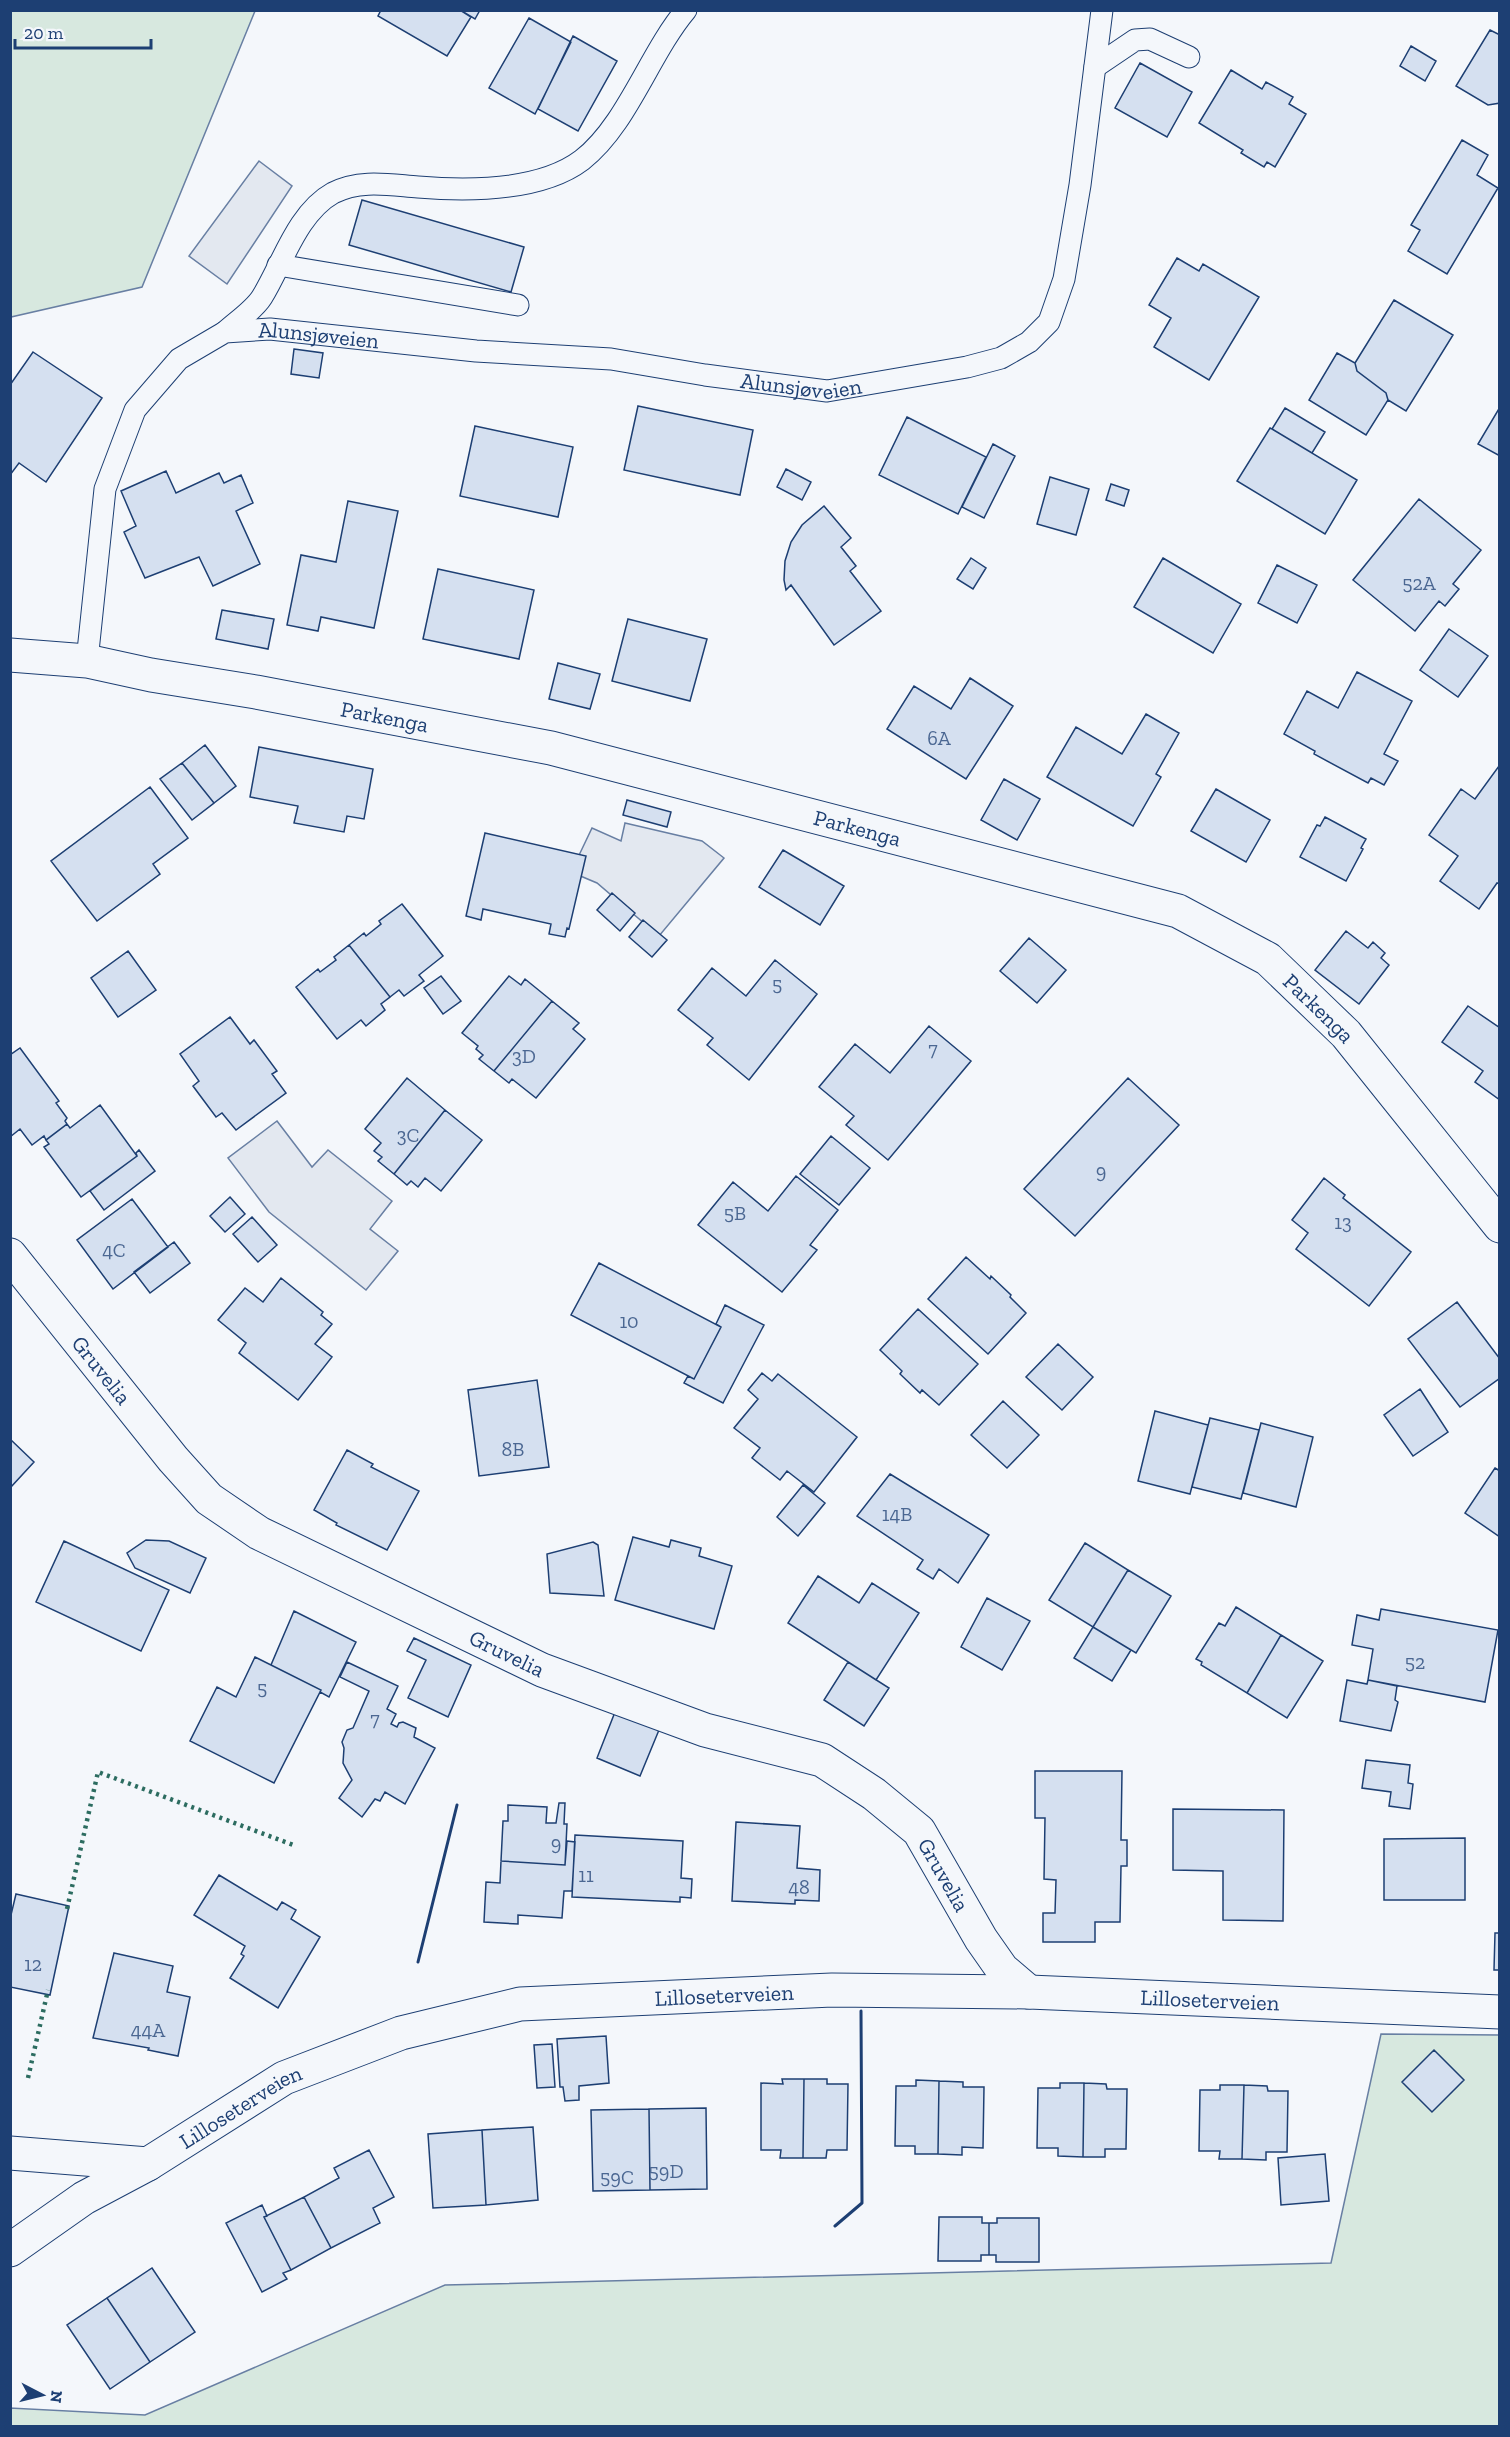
<svg xmlns="http://www.w3.org/2000/svg" width="1510" height="2437" viewBox="0 0 1510 2437" font-family="'Zilla Slab',serif">
	<rect width="100%" height="100%" fill="#f4f7fb"/>
	<!-- green -->
	<path fill="#d7e8df" stroke="#687fa3" stroke-width="1.5" d="M 10,11 L 255,11 L 142,287 L 11,317 Z
		M 1381,2034 L 1499,2035 L 1499,2426 L 11,2426 L 10,2408 L 145,2415 L 445,2285 L 1331,2263 Z"/>
	<!-- parking -->
	<path fill="#e3e8f0" stroke="#687fa3" stroke-width="1.5" d="M 259,161 L 292,186 L 227,284 L 189,256 Z
		M 625,823 L 702,841 L 724,858 L 659,936 L 597,883 L 571,872 L 592,828 L 621,841 Z
		M 277,1121 L 312,1167 L 328,1150 L 392,1201 L 370,1229 L 398,1251 L 366,1290 L 269,1212 L 228,1158 Z"/>
	<!-- building -->
	<path fill="#d5e0f0" stroke="#1d3f73" stroke-width="1.5" d="M 381,10 L 460,10 L 471,17 L 447,56 L 378,16 Z
		M 460,10 L 480,10 L 475,19 Z
		M 529,18 L 571,42 L 535,114 L 489,88 Z
		M 1490,30 L 1500,35 L 1500,103 L 1488,105 L 1456,86 Z
		M 573,36 L 617,61 L 578,131 L 538,109 Z
		M 1411,46 L 1436,61 L 1425,81 L 1400,66 Z
		M 1140,63 L 1192,92 L 1167,137 L 1115,108 Z
		M 1231,70 L 1262,89 L 1266,82 L 1293,97 L 1289,104 L 1306,114 L 1275,167 L 1267,162 L 1264,167 L 1241,153 L 1243,150 L 1199,123 Z
		M 1462,140 L 1488,155 L 1477,175 L 1498,188 L 1447,274 L 1408,251 L 1420,230 L 1411,225 Z
		M 362,200 L 524,247 L 511,292 L 349,245 Z
		M 1177,258 L 1199,271 L 1203,264 L 1259,297 L 1209,380 L 1154,347 L 1171,318 L 1149,305 Z
		M 1394,300 L 1453,335 L 1406,411 L 1388,400 L 1386,393 L 1357,371 L 1355,363 Z
		M 294,349 L 323,353 L 319,378 L 291,374 Z
		M 33,352 L 102,398 L 46,482 L 19,463 L 10,475 L 10,385 Z
		M 1337,353 L 1355,363 L 1357,371 L 1386,393 L 1388,400 L 1366,435 L 1309,400 Z
		M 638,406 L 753,430 L 740,495 L 624,470 Z
		M 1500,407 L 1500,456 L 1478,444 Z
		M 1285,408 L 1325,432 L 1312,453 L 1272,429 Z
		M 907,417 L 986,457 L 958,514 L 879,475 Z
		M 475,426 L 573,447 L 558,517 L 460,496 Z
		M 1270,428 L 1357,480 L 1325,534 L 1237,481 Z
		M 993,444 L 1015,456 L 984,518 L 962,507 Z
		M 786,469 L 811,482 L 802,500 L 777,487 Z
		M 166,471 L 176,493 L 219,473 L 224,483 L 241,475 L 253,503 L 236,511 L 260,564 L 213,586 L 199,557 L 145,578 L 124,532 L 136,526 L 121,491 Z
		M 1050,477 L 1089,489 L 1076,535 L 1037,524 Z
		M 1111,484 L 1129,490 L 1124,506 L 1106,500 Z
		M 1419,499 L 1481,550 L 1453,584 L 1459,589 L 1445,606 L 1439,601 L 1415,631 L 1353,580 Z
		M 348,501 L 398,511 L 374,628 L 321,617 L 318,631 L 287,625 L 301,555 L 336,562 Z
		M 824,506 L 851,538 L 841,547 L 856,566 L 850,571 L 881,611 L 834,645 L 791,585 L 786,590 L 784,580 L 785,561 L 791,542 L 802,525 Z
		M 971,558 L 986,568 L 973,589 L 957,579 Z
		M 1163,558 L 1241,604 L 1213,653 L 1134,607 Z
		M 1277,565 L 1317,585 L 1297,623 L 1258,603 Z
		M 438,569 L 534,590 L 519,659 L 423,639 Z
		M 222,610 L 274,619 L 268,649 L 216,639 Z
		M 628,619 L 707,639 L 690,701 L 612,681 Z
		M 1449,629 L 1488,656 L 1458,697 L 1420,670 Z
		M 558,663 L 600,674 L 590,709 L 549,699 Z
		M 1357,672 L 1412,701 L 1384,754 L 1398,761 L 1384,785 L 1371,778 L 1368,783 L 1314,754 L 1315,751 L 1284,734 L 1307,691 L 1338,708 Z
		M 970,678 L 1013,706 L 966,779 L 887,729 L 914,686 L 951,709 Z
		M 1146,714 L 1179,733 L 1156,774 L 1161,777 L 1133,826 L 1047,777 L 1076,727 L 1122,754 Z
		M 205,745 L 236,786 L 214,803 L 182,763 Z
		M 259,747 L 373,769 L 364,819 L 347,816 L 344,832 L 294,823 L 298,806 L 250,797 Z
		M 182,763 L 214,803 L 192,820 L 160,779 Z
		M 1499,766 L 1500,884 L 1497,883 L 1479,909 L 1440,881 L 1458,856 L 1429,835 L 1461,789 L 1475,799 Z
		M 1004,779 L 1040,799 L 1017,840 L 981,820 Z
		M 150,787 L 188,838 L 153,864 L 160,874 L 97,921 L 51,861 Z
		M 1216,789 L 1270,820 L 1246,862 L 1191,831 Z
		M 627,800 L 671,812 L 667,827 L 623,815 Z
		M 1325,817 L 1366,839 L 1361,848 L 1363,849 L 1346,881 L 1300,857 L 1317,825 L 1320,826 Z
		M 485,833 L 586,856 L 569,929 L 567,928 L 565,937 L 549,934 L 551,924 L 483,909 L 481,920 L 466,916 Z
		M 783,850 L 844,886 L 820,925 L 759,887 Z
		M 612,893 L 635,913 L 620,931 L 597,910 Z
		M 402,904 L 443,956 L 419,975 L 424,981 L 404,996 L 399,990 L 390,997 L 349,945 L 364,933 L 366,936 L 381,924 L 379,921 Z
		M 643,920 L 667,940 L 652,957 L 629,937 Z
		M 1346,931 L 1368,948 L 1373,942 L 1385,953 L 1381,958 L 1389,965 L 1359,1004 L 1315,970 Z
		M 1029,938 L 1066,970 L 1037,1003 L 1000,971 Z
		M 349,945 L 390,997 L 381,1004 L 385,1010 L 366,1026 L 361,1020 L 337,1039 L 296,987 L 318,969 L 320,972 L 336,960 L 334,957 Z
		M 128,951 L 156,990 L 118,1017 L 91,978 Z
		M 775,960 L 817,994 L 749,1080 L 707,1045 L 713,1038 L 678,1010 L 712,968 L 746,996 Z
		M 441,976 L 461,1001 L 443,1014 L 424,988 Z
		M 509,976 L 521,985 L 525,979 L 552,1001 L 494,1071 L 479,1059 L 483,1055 L 476,1049 L 478,1046 L 462,1033 Z
		M 552,1001 L 579,1023 L 573,1029 L 585,1039 L 536,1098 L 512,1079 L 509,1083 L 494,1071 Z
		M 1468,1006 L 1500,1028 L 1500,1100 L 1475,1082 L 1483,1071 L 1442,1042 Z
		M 230,1017 L 250,1044 L 254,1040 L 277,1071 L 272,1074 L 286,1093 L 236,1130 L 222,1113 L 216,1117 L 193,1086 L 199,1081 L 180,1054 Z
		M 929,1026 L 971,1061 L 888,1160 L 846,1125 L 854,1116 L 819,1087 L 855,1044 L 890,1073 Z
		M 20,1048 L 59,1101 L 56,1103 L 67,1118 L 65,1121 L 67,1124 L 46,1140 L 44,1136 L 32,1145 L 20,1129 L 10,1137 L 10,1055 Z
		M 407,1078 L 445,1110 L 394,1174 L 378,1161 L 382,1157 L 374,1151 L 381,1143 L 365,1129 Z
		M 1128,1078 L 1179,1125 L 1075,1236 L 1024,1189 Z
		M 100,1105 L 137,1156 L 81,1197 L 44,1147 L 49,1144 L 46,1140 L 67,1124 L 70,1128 Z
		M 445,1110 L 482,1140 L 441,1191 L 425,1178 L 418,1187 L 411,1181 L 407,1185 L 394,1174 Z
		M 831,1136 L 870,1168 L 839,1205 L 800,1174 Z
		M 139,1150 L 155,1171 L 104,1210 L 90,1191 L 137,1156 L 136,1153 Z
		M 796,1176 L 838,1210 L 810,1245 L 817,1250 L 782,1292 L 698,1225 L 733,1182 L 768,1211 Z
		M 1324,1178 L 1345,1195 L 1343,1198 L 1411,1252 L 1369,1306 L 1296,1249 L 1308,1233 L 1292,1220 Z
		M 230,1197 L 245,1214 L 225,1232 L 210,1216 Z
		M 132,1199 L 168,1247 L 113,1289 L 77,1240 Z
		M 252,1217 L 277,1245 L 258,1262 L 233,1234 Z
		M 174,1242 L 190,1263 L 150,1293 L 134,1272 Z
		M 966,1257 L 990,1279 L 991,1276 L 1011,1295 L 1010,1297 L 1026,1313 L 988,1354 L 928,1299 Z
		M 599,1263 L 721,1327 L 694,1379 L 571,1315 Z
		M 281,1278 L 323,1312 L 321,1315 L 332,1324 L 315,1344 L 332,1357 L 298,1400 L 239,1353 L 246,1343 L 218,1320 L 245,1288 L 263,1302 Z
		M 1457,1302 L 1500,1359 L 1500,1378 L 1460,1407 L 1408,1339 Z
		M 725,1305 L 764,1325 L 723,1403 L 684,1383 L 688,1376 L 694,1379 L 721,1327 L 716,1324 Z
		M 918,1309 L 978,1364 L 939,1405 L 922,1390 L 920,1393 L 900,1374 L 902,1371 L 880,1350 Z
		M 1058,1344 L 1093,1377 L 1062,1410 L 1026,1377 Z
		M 762,1373 L 772,1381 L 778,1374 L 857,1437 L 814,1492 L 787,1471 L 780,1480 L 752,1458 L 760,1448 L 734,1428 L 758,1399 L 748,1390 Z
		M 537,1380 L 549,1467 L 479,1476 L 468,1390 Z
		M 1420,1389 L 1448,1432 L 1413,1456 L 1384,1415 Z
		M 1003,1401 L 1039,1435 L 1007,1468 L 971,1435 Z
		M 1155,1411 L 1208,1425 L 1190,1494 L 1138,1481 Z
		M 1210,1418 L 1259,1430 L 1241,1499 L 1192,1487 Z
		M 1261,1423 L 1313,1437 L 1296,1507 L 1243,1493 Z
		M 10,1439 L 34,1462 L 10,1488 Z
		M 347,1450 L 373,1464 L 371,1467 L 419,1491 L 387,1550 L 336,1525 L 337,1523 L 314,1510 Z
		M 1495,1468 L 1500,1471 L 1500,1537 L 1465,1513 Z
		M 890,1474 L 989,1535 L 958,1583 L 939,1569 L 933,1579 L 917,1569 L 923,1560 L 857,1516 Z
		M 803,1485 L 825,1503 L 798,1536 L 777,1517 Z
		M 633,1537 L 669,1547 L 671,1540 L 701,1548 L 699,1556 L 732,1566 L 714,1629 L 615,1600 Z
		M 146,1540 L 169,1541 L 206,1558 L 190,1593 L 135,1568 L 127,1553 Z
		M 64,1541 L 169,1590 L 141,1651 L 36,1602 Z
		M 593,1542 L 598,1545 L 604,1596 L 550,1593 L 547,1554 Z
		M 1085,1543 L 1128,1570 L 1093,1627 L 1049,1600 Z
		M 1128,1570 L 1171,1596 L 1136,1653 L 1093,1627 Z
		M 818,1576 L 859,1603 L 872,1583 L 919,1613 L 876,1680 L 788,1623 Z
		M 987,1598 L 1030,1621 L 1002,1670 L 961,1647 Z
		M 1236,1607 L 1281,1635 L 1247,1693 L 1201,1665 L 1202,1662 L 1196,1659 L 1219,1623 L 1225,1626 Z
		M 1381,1609 L 1498,1630 L 1485,1702 L 1368,1680 L 1373,1649 L 1352,1645 L 1357,1615 L 1379,1620 Z
		M 294,1611 L 356,1642 L 329,1697 L 320,1692 L 321,1690 L 271,1665 Z
		M 1093,1627 L 1131,1650 L 1112,1681 L 1074,1658 Z
		M 1281,1635 L 1323,1661 L 1287,1718 L 1247,1693 Z
		M 414,1638 L 471,1665 L 448,1717 L 408,1698 L 426,1660 L 407,1651 Z
		M 255,1657 L 321,1690 L 274,1783 L 190,1741 L 217,1687 L 236,1697 Z
		M 347,1662 L 398,1686 L 387,1709 L 396,1714 L 391,1724 L 397,1727 L 399,1723 L 403,1722 L 416,1728 L 414,1737 L 435,1748 L 405,1804 L 385,1792 L 380,1801 L 375,1799 L 362,1817 L 339,1798 L 352,1780 L 343,1763 L 344,1748 L 342,1742 L 347,1730 L 353,1728 L 369,1691 L 340,1677 Z
		M 848,1662 L 889,1688 L 864,1726 L 824,1700 Z
		M 1347,1680 L 1367,1684 L 1368,1680 L 1397,1686 L 1395,1700 L 1398,1702 L 1391,1731 L 1340,1721 Z
		M 615,1712 L 659,1730 L 640,1776 L 597,1758 Z
		M 1366,1760 L 1410,1765 L 1408,1783 L 1413,1784 L 1410,1809 L 1389,1806 L 1391,1792 L 1362,1788 Z
		M 1035,1771 L 1122,1771 L 1121,1840 L 1127,1840 L 1127,1866 L 1121,1866 L 1120,1922 L 1095,1922 L 1095,1942 L 1043,1942 L 1043,1913 L 1055,1913 L 1056,1880 L 1044,1879 L 1045,1818 L 1035,1818 Z
		M 559,1803 L 565,1803 L 564,1824 L 567,1824 L 565,1865 L 501,1861 L 503,1821 L 508,1821 L 508,1805 L 547,1807 L 546,1823 L 556,1823 Z
		M 1173,1809 L 1284,1810 L 1283,1921 L 1223,1920 L 1223,1871 L 1173,1870 Z
		M 736,1822 L 800,1826 L 797,1868 L 820,1870 L 819,1901 L 795,1900 L 795,1904 L 732,1901 Z
		M 575,1835 L 683,1841 L 681,1878 L 692,1879 L 691,1898 L 680,1897 L 680,1902 L 572,1897 Z
		M 1465,1838 L 1465,1900 L 1384,1900 L 1384,1839 Z
		M 567,1841 L 575,1842 L 572,1891 L 564,1891 L 562,1918 L 518,1915 L 518,1924 L 484,1922 L 486,1882 L 500,1883 L 501,1861 L 565,1865 Z
		M 219,1875 L 277,1910 L 282,1902 L 296,1910 L 291,1919 L 320,1937 L 278,2008 L 230,1978 L 244,1956 L 241,1954 L 245,1946 L 194,1915 Z
		M 16,1894 L 69,1906 L 50,1995 L 10,1987 L 10,1919 Z
		M 1495,1933 L 1500,1933 L 1500,1970 L 1494,1970 Z
		M 114,1953 L 173,1966 L 167,1992 L 190,1997 L 178,2056 L 148,2050 L 149,2048 L 93,2038 Z
		M 606,2036 L 609,2083 L 579,2086 L 579,2100 L 565,2101 L 563,2087 L 560,2087 L 557,2039 Z
		M 552,2044 L 555,2087 L 537,2088 L 534,2045 Z
		M 1434,2050 L 1464,2080 L 1432,2112 L 1402,2082 Z
		M 782,2079 L 804,2079 L 803,2158 L 780,2158 L 781,2150 L 761,2150 L 761,2083 L 783,2084 Z
		M 804,2079 L 827,2079 L 827,2084 L 848,2084 L 847,2150 L 827,2150 L 826,2158 L 803,2158 Z
		M 916,2080 L 939,2081 L 938,2154 L 915,2154 L 915,2146 L 895,2146 L 896,2086 L 916,2086 Z
		M 939,2081 L 963,2082 L 963,2087 L 984,2087 L 983,2148 L 962,2147 L 962,2155 L 938,2154 Z
		M 1060,2083 L 1084,2083 L 1083,2157 L 1058,2156 L 1058,2148 L 1037,2148 L 1038,2088 L 1060,2088 Z
		M 1084,2083 L 1106,2084 L 1107,2089 L 1127,2089 L 1126,2149 L 1105,2149 L 1105,2157 L 1083,2157 Z
		M 1220,2085 L 1244,2085 L 1242,2159 L 1219,2159 L 1220,2151 L 1199,2151 L 1200,2090 L 1220,2090 Z
		M 1244,2085 L 1267,2086 L 1268,2091 L 1288,2091 L 1287,2152 L 1266,2152 L 1266,2160 L 1242,2159 Z
		M 706,2108 L 707,2189 L 650,2190 L 649,2109 Z
		M 649,2109 L 650,2190 L 593,2191 L 591,2110 Z
		M 533,2127 L 538,2200 L 486,2205 L 482,2130 Z
		M 482,2130 L 486,2205 L 433,2208 L 428,2134 Z
		M 369,2150 L 394,2197 L 373,2208 L 380,2223 L 331,2248 L 304,2197 L 339,2178 L 334,2168 Z
		M 1325,2154 L 1329,2201 L 1281,2205 L 1278,2158 Z
		M 304,2197 L 331,2248 L 291,2270 L 264,2217 Z
		M 262,2205 L 267,2216 L 264,2217 L 291,2270 L 283,2273 L 287,2279 L 262,2292 L 226,2223 Z
		M 939,2217 L 982,2217 L 982,2223 L 989,2223 L 989,2255 L 981,2255 L 981,2261 L 938,2261 Z
		M 997,2218 L 1039,2218 L 1039,2262 L 996,2262 L 996,2255 L 989,2255 L 989,2223 L 997,2223 Z
		M 152,2268 L 195,2332 L 150,2362 L 107,2298 Z
		M 107,2298 L 150,2362 L 110,2389 L 67,2325 Z"/>
	<g fill="none" stroke-linecap="round" stroke-linejoin="round">
		<defs>
			<g id="service">
				<path d="M 1095,67 L 1135,40 L 1150,39 L 1189,57"/>
				<path d="M 278,265 L 518,305"/>
				<path d="M 225,332 C 237,321 254,310 262,297 C 282,265 297,213 333,193 C 360,179 390,185 418,187 C 468,191 541,191 582,160 C 627,125 649,54 686,10"/>
				<path id="s1" d="M 87,661 L 105,489 L 135,410 L 179,359 L 225,332 L 270,329 L 476,351 L 611,359 L 705,375 L 827,391 L 967,367 L 1001,358 L 1029,342 L 1049,322 L 1064,279 L 1080,185 L 1102,10"/>
			</g>
			<g id="minor">
				<path id="s2" d="M 10,655 L 87,661 L 151,675 L 256,692 L 551,748 L 1178,911 L 1268,959 L 1346,1034 L 1500,1226"/>
				<path id="s3" d="M 10,1255 L 173,1459 L 209,1499 L 259,1533 L 542,1670 L 705,1730 L 822,1760 L 874,1794 L 919,1831 L 981,1939 L 1002,1969 L 1029,1992"/>
				<path d="M 10,2153 L 148,2164"/>
				<path id="s4" d="M 10,2250 L 84,2198 L 148,2164 L 284,2078 L 401,2033 L 520,2004 L 832,1990 L 1029,1992 L 1500,2012"/>
			</g>
		</defs>
		<!-- service casing -->
		<use href="#service" stroke="#1d3f73" stroke-width="23"/>
		<!-- minor casing -->
		<use href="#minor" stroke="#1d3f73" stroke-width="35"/>
		<!-- service -->
		<use href="#service" stroke="#f4f7fb" stroke-width="21"/>
		<!-- minor -->
		<use href="#minor" stroke="#f4f7fb" stroke-width="33"/>
		<!-- hedge -->
		<path stroke="#2c6c60" stroke-width="4.5" stroke-dasharray="3 4.5" stroke-linecap="butt" d="M 67,1909 L 98,1772 L 296,1846
			M 28,2078 L 48,1990"/>
		<!-- wall -->
		<path stroke="#1d3f73" stroke-width="3" d="M 418,1962 L 457,1805
			M 835,2226 L 862,2203 L 861,2011"/>
	</g>
	<g text-anchor="middle" stroke-width="4.5" stroke-linejoin="round" paint-order="stroke">
		<!-- number labels -->
		<g font-size="20" fill="#4b6792">
			<text x="1419" y="590">52A</text>
			<text x="939" y="745">6A</text>
			<text x="777" y="991">5</text>
			<text x="933" y="1056">7</text>
			<text x="524" y="1063">3D</text>
			<text x="408" y="1142">3C</text>
			<text x="1101" y="1178">9</text>
			<text x="735" y="1220">5B</text>
			<text x="1343" y="1229">13</text>
			<text x="114" y="1257">4C</text>
			<text x="629" y="1328">10</text>
			<text x="513" y="1456">8B</text>
			<text x="897" y="1521">14B</text>
			<text x="1415" y="1669">52</text>
			<text x="262" y="1695">5</text>
			<text x="375" y="1726">7</text>
			<text x="556" y="1850">9</text>
			<text x="586" y="1882">11</text>
			<text x="799" y="1894">48</text>
			<text x="33" y="1971">12</text>
			<text x="148" y="2037">44A</text>
			<text x="666" y="2178">59D</text>
			<text x="617" y="2184">59C</text>
		</g>
		<!-- street labels -->
		<g font-size="22" fill="#1d3f73" stroke="#f4f7fb">
			<text dy="8" stroke="none"><textPath href="#s1" startOffset="472">Alunsjøveien</textPath></text>
			<text dy="8" stroke="none"><textPath href="#s1" startOffset="958">Alunsjøveien</textPath></text>
			<text dy="8" stroke="none"><textPath href="#s2" startOffset="380">Parkenga</textPath></text>
			<text dy="8" stroke="none"><textPath href="#s2" startOffset="866">Parkenga</textPath></text>
			<text dy="8" stroke="none"><textPath href="#s2" startOffset="1370">Parkenga</textPath></text>
			<text dy="8" stroke="none"><textPath href="#s3" startOffset="147">Gruvelia</textPath></text>
			<text dy="8" stroke="none"><textPath href="#s3" startOffset="651">Gruvelia</textPath></text>
			<text dy="8" stroke="none"><textPath href="#s3" startOffset="1155">Gruvelia</textPath></text>
			<text dy="8" stroke="none"><textPath href="#s4" startOffset="776">Lilloseterveien</textPath></text>
			<text dy="8" stroke="none"><textPath href="#s4" startOffset="1262">Lilloseterveien</textPath></text>
			<text dy="8" stroke="none"><textPath href="#s4" startOffset="272">Lilloseterveien</textPath></text>
		</g>
	</g>
	<!-- border -->
	<rect width="1510" height="2437" fill="none" stroke="#1d3f73" stroke-width="24"/>
	<!-- north arrow -->
	<g transform="translate(42 2395) rotate(97)" stroke="#f4f7fb" stroke-width="4.5" paint-order="stroke">
	<path d="M0-4.5L10 22L0 15L-10 22Z" fill="#1d3f73"/>
	<text y="-9" font-size="16" font-weight="bold" text-anchor="middle" fill="#1d3f73">N</text>
	</g>
	<!-- scale -->
	<path d="M15 39v9h136v-9" fill="none" stroke="#1d3f73" stroke-width="3"/>
	<text x="24" y="39" font-size="18" fill="#1d3f73" stroke="#f4f7fb" stroke-width="4.5" paint-order="stroke">20 m</text>
</svg>
